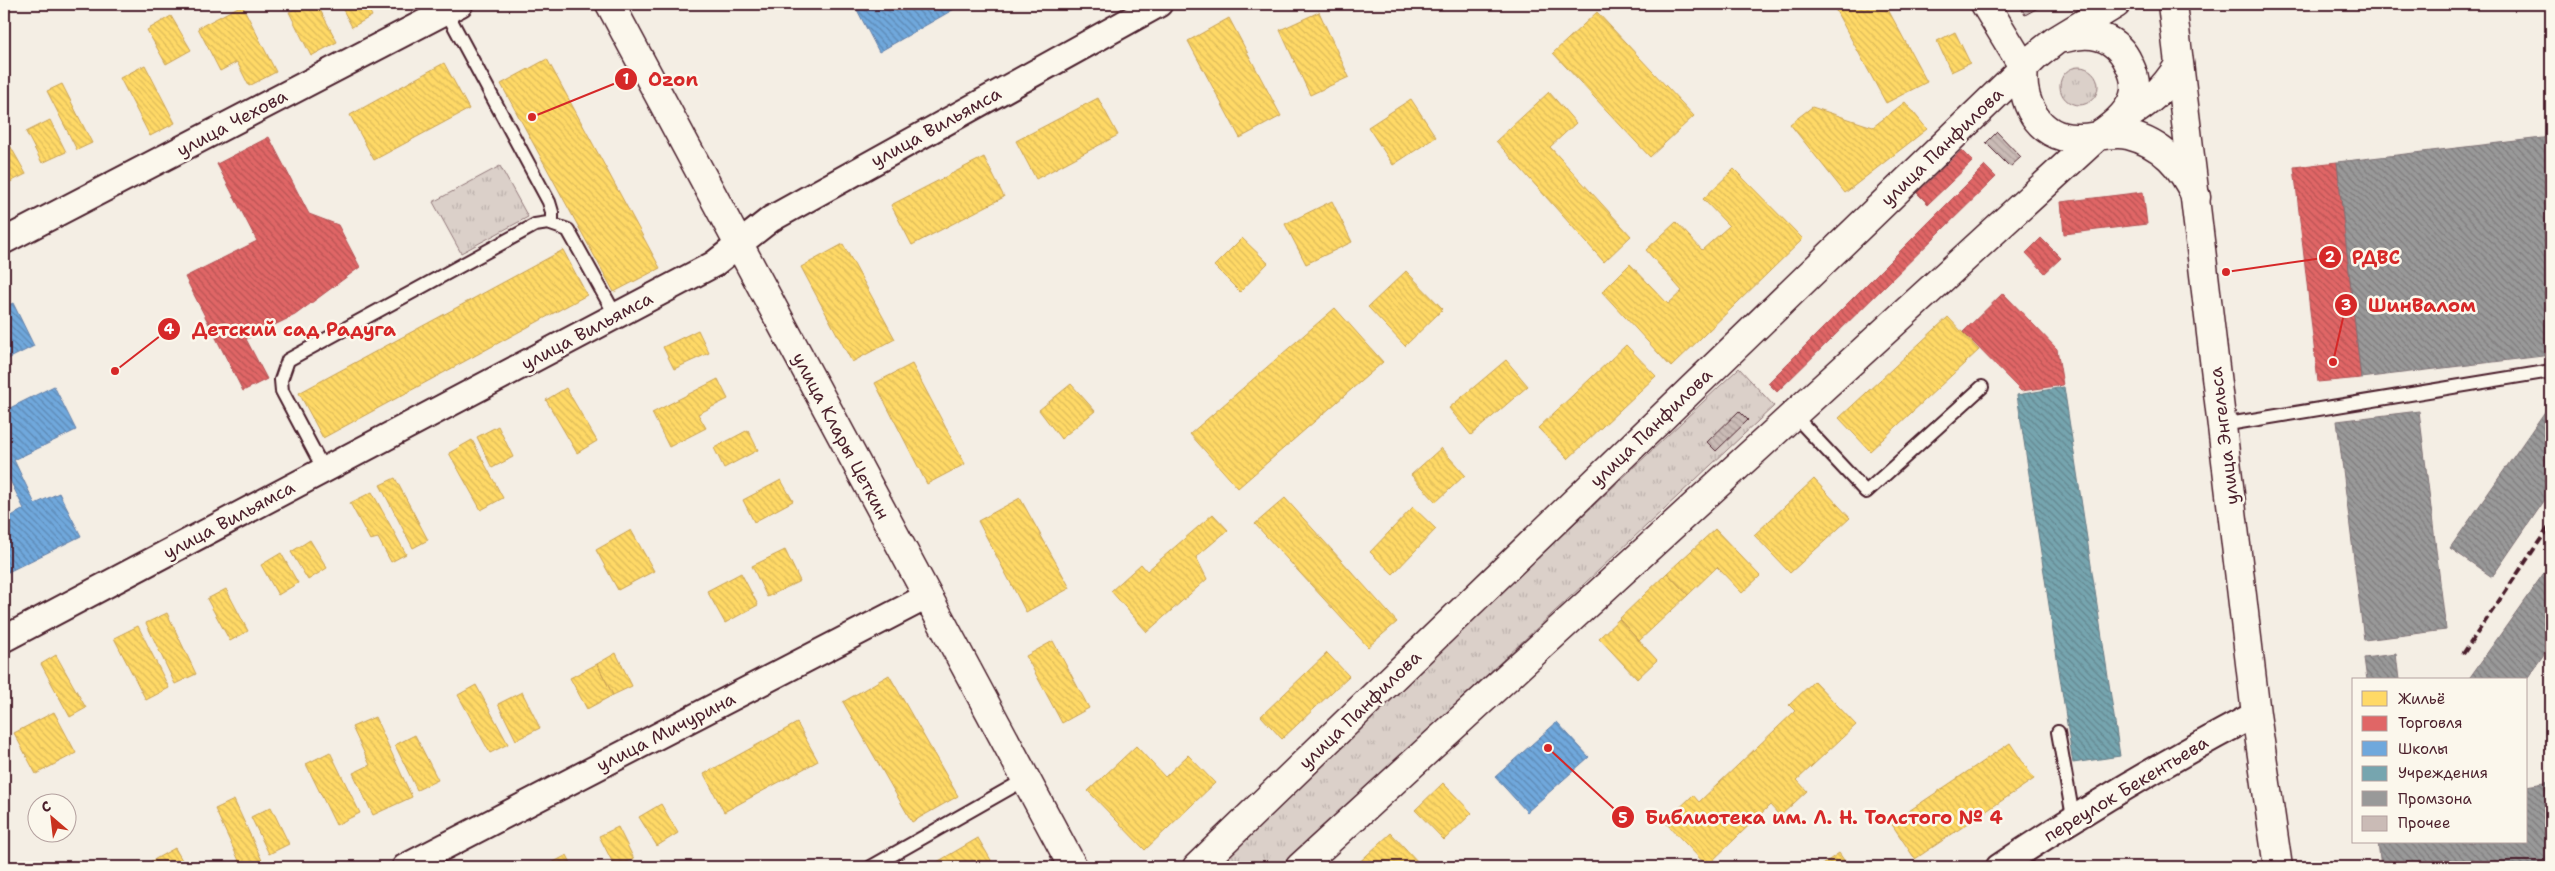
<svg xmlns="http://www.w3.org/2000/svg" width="2555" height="871" viewBox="0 0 2555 871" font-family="'Shantell Sans',sans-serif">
	<defs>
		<pattern id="park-tufts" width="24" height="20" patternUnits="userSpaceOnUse" patternTransform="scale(1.25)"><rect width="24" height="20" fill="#dbd0c9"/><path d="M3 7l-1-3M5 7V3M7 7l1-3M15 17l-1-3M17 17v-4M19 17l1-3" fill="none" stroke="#bdb2ad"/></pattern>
		<pattern id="homes-back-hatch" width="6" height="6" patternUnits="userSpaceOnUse" patternTransform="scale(1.25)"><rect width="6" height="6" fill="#ffd966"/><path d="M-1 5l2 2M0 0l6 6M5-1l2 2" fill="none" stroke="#dcba59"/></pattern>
		<pattern id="shops-back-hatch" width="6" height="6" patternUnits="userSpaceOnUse" patternTransform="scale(1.25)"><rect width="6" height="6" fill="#e06666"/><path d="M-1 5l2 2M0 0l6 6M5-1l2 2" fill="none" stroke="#b85354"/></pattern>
		<pattern id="schools-back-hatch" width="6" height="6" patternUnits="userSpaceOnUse" patternTransform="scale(1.25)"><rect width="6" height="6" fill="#6fa8dc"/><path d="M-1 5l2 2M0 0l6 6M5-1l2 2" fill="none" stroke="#5d88b3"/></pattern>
		<pattern id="public-back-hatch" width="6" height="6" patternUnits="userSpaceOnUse" patternTransform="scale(1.25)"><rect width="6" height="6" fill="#76a5af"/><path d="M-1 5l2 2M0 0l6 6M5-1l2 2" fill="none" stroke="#63868f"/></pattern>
		<pattern id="industry-back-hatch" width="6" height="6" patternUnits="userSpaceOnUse" patternTransform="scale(1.25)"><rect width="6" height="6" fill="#999"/><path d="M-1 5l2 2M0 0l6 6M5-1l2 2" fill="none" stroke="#7f7c7d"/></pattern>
		<pattern id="building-back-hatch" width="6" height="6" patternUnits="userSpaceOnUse" patternTransform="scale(1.25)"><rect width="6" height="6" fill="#cabbb6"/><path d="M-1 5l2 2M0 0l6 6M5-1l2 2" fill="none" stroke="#afa09d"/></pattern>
	</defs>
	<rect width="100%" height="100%" fill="#f4eee4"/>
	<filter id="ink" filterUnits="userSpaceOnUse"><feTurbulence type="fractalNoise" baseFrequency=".02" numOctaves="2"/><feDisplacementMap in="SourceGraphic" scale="10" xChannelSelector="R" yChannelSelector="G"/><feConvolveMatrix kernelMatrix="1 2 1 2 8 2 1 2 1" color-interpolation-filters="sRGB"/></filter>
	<g filter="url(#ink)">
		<!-- park -->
		<path fill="url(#park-tufts)" stroke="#92787a" d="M2060 86a19 19 0 1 1 38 0a19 19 0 1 1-38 0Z
			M 500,166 L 528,217 L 461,253 L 433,202 Z
			M 1739,368 L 1774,406 L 1282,867 L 1211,867 Z"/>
		<!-- homes -->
		<path fill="url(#homes-back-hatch)" stroke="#c9a154" d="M 305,4 L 317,4 L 337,42 L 311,56 L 289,12 Z
			M 340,4 L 366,4 L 372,16 L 352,27 Z
			M 1843,4 L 1885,4 L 1927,82 L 1886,103 L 1835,9 Z
			M 242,5 L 276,72 L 249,86 L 237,62 L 220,71 L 198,28 Z
			M 1319,12 L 1349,77 L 1310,95 L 1280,30 Z
			M 1597,12 L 1694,116 L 1650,157 L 1553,53 Z
			M 171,16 L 191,50 L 166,64 L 147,30 Z
			M 1229,18 L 1281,116 L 1240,138 L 1188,41 Z
			M 1955,32 L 1970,63 L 1951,72 L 1937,41 Z
			M 547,59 L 660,268 L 614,292 L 501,84 Z
			M 444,63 L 469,109 L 374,160 L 350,115 Z
			M 145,65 L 175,123 L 150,136 L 120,78 Z
			M 62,84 L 92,143 L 77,150 L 47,91 Z
			M 1549,92 L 1576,123 L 1550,147 L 1631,236 L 1604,262 L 1496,141 Z
			M 1098,98 L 1118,135 L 1036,179 L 1016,141 Z
			M 1411,99 L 1436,137 L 1393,165 L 1368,127 Z
			M 1905,102 L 1927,129 L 1845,193 L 1790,124 L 1812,107 L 1873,127 Z
			M 50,120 L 66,152 L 42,163 L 26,132 Z
			M 8,142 L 26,174 L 4,185 L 4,144 Z
			M 984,157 L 1004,197 L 912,245 L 891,205 Z
			M 1734,169 L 1803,239 L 1671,367 L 1602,292 L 1630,264 L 1668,304 L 1682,291 L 1646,250 L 1676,222 L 1702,250 L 1729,226 L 1703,199 Z
			M 1332,201 L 1352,242 L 1306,264 L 1285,224 Z
			M 1242,238 L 1268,263 L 1240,292 L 1214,266 Z
			M 843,244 L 895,339 L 852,362 L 801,267 Z
			M 563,250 L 587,295 L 323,438 L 299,393 Z
			M 1406,271 L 1443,309 L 1405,346 L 1368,307 Z
			M 1335,308 L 1383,362 L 1238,488 L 1190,434 Z
			M 1948,317 L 1979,350 L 1870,451 L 1839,418 Z
			M 698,330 L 709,353 L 674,369 L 663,347 Z
			M 1626,345 L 1656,376 L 1568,459 L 1538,428 Z
			M 1506,360 L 1528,386 L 1471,435 L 1449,408 Z
			M 912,364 L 965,464 L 927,484 L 875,383 Z
			M 718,379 L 728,399 L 698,414 L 706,428 L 669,447 L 652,413 Z
			M 1071,384 L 1095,411 L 1061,439 L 1039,410 Z
			M 566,388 L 597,441 L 577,453 L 546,400 Z
			M 498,426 L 513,457 L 492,468 L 477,437 Z
			M 748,430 L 758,450 L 724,468 L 714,448 Z
			M 472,440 L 503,498 L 481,510 L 449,453 Z
			M 1441,448 L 1465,475 L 1436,502 L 1411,475 Z
			M 395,478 L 428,540 L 413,548 L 380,485 Z
			M 1814,479 L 1850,518 L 1790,573 L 1754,535 Z
			M 781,480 L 793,501 L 754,522 L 743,500 Z
			M 372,492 L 406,554 L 391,562 L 378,538 L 370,540 L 350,503 Z
			M 1020,498 L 1070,588 L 1026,612 L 978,521 Z
			M 1285,498 L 1397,622 L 1368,647 L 1255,524 Z
			M 1413,507 L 1436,529 L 1393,574 L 1370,552 Z
			M 1213,514 L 1228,530 L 1196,557 L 1207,579 L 1147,632 L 1111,591 L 1141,564 L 1147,571 Z
			M 1715,529 L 1760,576 L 1742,593 L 1717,567 L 1688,595 L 1667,573 Z
			M 631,530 L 654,571 L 618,590 L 596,550 Z
			M 310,540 L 327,568 L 308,580 L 291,552 Z
			M 785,550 L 800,581 L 767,597 L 752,566 Z
			M 281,553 L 298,583 L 278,595 L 261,565 Z
			M 741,573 L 758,605 L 725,623 L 707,591 Z
			M 1667,573 L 1688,595 L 1639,641 L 1619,619 Z
			M 226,589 L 248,631 L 230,641 L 207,599 Z
			M 167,613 L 196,674 L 175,684 L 146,623 Z
			M 1619,619 L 1657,660 L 1637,679 L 1599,638 Z
			M 138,626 L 169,688 L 146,700 L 114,638 Z
			M 1053,641 L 1089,708 L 1062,723 L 1026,656 Z
			M 616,653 L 632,686 L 613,695 L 597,664 Z
			M 1327,653 L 1349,676 L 1282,739 L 1261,716 Z
			M 56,655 L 86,708 L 70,717 L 41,664 Z
			M 597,664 L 613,695 L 587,709 L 570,678 Z
			M 889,675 L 958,796 L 912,822 L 843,702 Z
			M 1814,681 L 1856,725 L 1797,780 L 1807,791 L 1780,816 L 1770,805 L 1707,866 L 1665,822 L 1693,795 L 1699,802 L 1795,711 L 1789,705 Z
			M 476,685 L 508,744 L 490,753 L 458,695 Z
			M 522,692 L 540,728 L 516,740 L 498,704 Z
			M 54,712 L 76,753 L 36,774 L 14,733 Z
			M 375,717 L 412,797 L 373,815 L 353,773 L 370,765 L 352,727 Z
			M 797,723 L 818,761 L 724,812 L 704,774 Z
			M 415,735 L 438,780 L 417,790 L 395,745 Z
			M 2010,743 L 2034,779 L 1915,859 L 1891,823 Z
			M 1136,746 L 1165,777 L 1188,755 L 1215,783 L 1145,850 L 1088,791 Z
			M 330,752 L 360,813 L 336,825 L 306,764 Z
			M 1443,783 L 1472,813 L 1444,840 L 1415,810 Z
			M 234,800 L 265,867 L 242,867 L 215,809 Z
			M 661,804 L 678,833 L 657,846 L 639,817 Z
			M 271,807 L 289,844 L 269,854 L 251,817 Z
			M 618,827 L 634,859 L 615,867 L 599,836 Z
			M 1391,833 L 1419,863 L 1414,867 L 1354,867 Z
			M 978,838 L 995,867 L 933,867 L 932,865 Z
			M 175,848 L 186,867 L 153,867 L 150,862 Z
			M 1839,853 L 1849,867 L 1819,867 Z
			M 567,855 L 573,867 L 544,867 Z"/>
		<!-- shops -->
		<path fill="url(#shops-back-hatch)" stroke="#b35154" d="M 269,137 L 309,214 L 338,225 L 360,267 L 295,315 L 246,339 L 267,379 L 243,391 L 185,277 L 257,241 L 217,164 Z
			M 1962,150 L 1973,161 L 1928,204 L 1917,193 Z
			M 2337,162 L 2361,378 L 2318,382 L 2294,167 Z
			M 1985,166 L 1996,177 L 1777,392 L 1768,383 Z
			M 2143,192 L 2147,224 L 2064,234 L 2061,202 Z
			M 2041,238 L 2061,258 L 2045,273 L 2026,253 Z
			M 2003,293 L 2057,349 L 2063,385 L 2021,391 L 1963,332 Z"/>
		<!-- schools -->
		<path fill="url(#schools-back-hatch)" stroke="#647fa7" d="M 854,4 L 963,4 L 879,52 Z
			M 13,303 L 34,346 L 4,361 L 4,307 Z
			M 54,386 L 76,430 L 14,460 L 35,504 L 59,493 L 81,536 L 4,574 L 4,520 L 24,509 L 4,468 L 4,411 Z
			M 1557,722 L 1589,757 L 1527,812 L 1495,777 Z"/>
		<!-- public -->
		<path fill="url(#public-back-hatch)" stroke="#697d87" d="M 2064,387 L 2120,756 L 2073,763 L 2017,395 Z"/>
		<!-- industry -->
		<path fill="url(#industry-back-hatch)" stroke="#817478" d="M 2551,137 L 2551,355 L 2361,378 L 2337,162 Z
			M 2551,403 L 2551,491 L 2492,577 L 2450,548 Z
			M 2419,411 L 2446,630 L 2364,640 L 2337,421 Z
			M 2546,570 L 2551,574 L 2551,644 L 2526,680 L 2468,680 Z
			M 2396,654 L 2399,680 L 2367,680 L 2364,658 Z
			M 2551,782 L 2551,867 L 2381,867 L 2378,842 L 2526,842 L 2526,786 Z"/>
		<!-- building -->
		<path fill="url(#building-back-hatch)" stroke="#4a1f2b" d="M 2019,4 L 2045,4 L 2025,15 Z
			M 1997,132 L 2021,157 L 2010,167 L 1986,143 Z
			M 1739,411 L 1748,420 L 1716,451 L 1707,442 Z"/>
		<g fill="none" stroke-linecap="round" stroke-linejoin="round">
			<defs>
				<path id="service" d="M 446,11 L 549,202 L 552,212 L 552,224
					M 1793,414 L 1866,492 L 1982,387
					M 2222,425 L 2551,371
					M 324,470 L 282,391 L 281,380 L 288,360 L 535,225 L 548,223 L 568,230 L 616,316
					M 2058,732 L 2073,817
					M 871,867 L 1026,779"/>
				<path id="minor" d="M 4,241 L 460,4
					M 4,639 L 714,264 L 771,219 L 1159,4
					M 405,867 L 928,596
					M 1999,867 C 2082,811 2167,761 2256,714"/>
				<path id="tertiary" d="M 610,4 L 1073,867
					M 1985,4 L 2024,68
					M 2024,68 C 2020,101 2038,138 2075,138 C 2093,139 2110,131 2128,135 C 2163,144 2182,166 2196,197
					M 2121,120 C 2148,103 2162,92 2179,65
					M 1197,867 L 2036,56 L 2055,41 L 2116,4
					M 1300,867 L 2099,135 C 2114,125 2132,111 2135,91 C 2136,82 2133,72 2129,64 C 2117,37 2092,30 2065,38"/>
				<path id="secondary" d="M 2172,4 L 2256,714 L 2278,867"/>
			</defs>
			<!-- service casing -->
			<use href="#service" stroke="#4a1f2b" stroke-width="16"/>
			<!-- minor casing -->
			<use href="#minor" stroke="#4a1f2b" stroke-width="29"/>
			<!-- tertiary casing -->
			<use href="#tertiary" stroke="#4a1f2b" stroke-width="31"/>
			<!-- secondary casing -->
			<use href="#secondary" stroke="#4a1f2b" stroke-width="31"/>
			<!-- service -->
			<use href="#service" stroke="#fbf7ec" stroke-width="12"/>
			<!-- minor -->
			<use href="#minor" stroke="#fbf7ec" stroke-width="25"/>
			<!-- tertiary -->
			<use href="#tertiary" stroke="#fbf7ec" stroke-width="28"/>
			<!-- secondary -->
			<use href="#secondary" stroke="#fbf7ec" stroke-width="28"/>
			<!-- rail -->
			<path stroke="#4a1f2b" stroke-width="4" stroke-dasharray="8 4" stroke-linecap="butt" d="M 2463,654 L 2551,524"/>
		</g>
	</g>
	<g text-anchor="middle" stroke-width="5" stroke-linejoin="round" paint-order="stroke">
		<!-- street labels -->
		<g font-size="18" fill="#4a1f2b" stroke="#fbf7ec">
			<text transform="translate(232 123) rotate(-28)" y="6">улица Чехова</text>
			<text transform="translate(936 127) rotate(-29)" y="6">улица Вильямса</text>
			<text transform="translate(1942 147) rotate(-44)" y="6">улица Панфилова</text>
			<text transform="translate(587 331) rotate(-28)" y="6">улица Вильямса</text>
			<text transform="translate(1651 428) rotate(-44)" y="6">улица Панфилова</text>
			<text transform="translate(841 436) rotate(62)" y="6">улица Клары Цеткин</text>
			<text transform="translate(2224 436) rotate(-97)" y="6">улица Энгельса</text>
			<text transform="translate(229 520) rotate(-28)" y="6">улица Вильямса</text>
			<text transform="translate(1360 710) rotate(-44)" y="6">улица Панфилова</text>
			<text transform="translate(666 732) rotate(-27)" y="6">улица Мичурина</text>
			<text transform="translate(2126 789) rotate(-31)" y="6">переулок Бекентьева</text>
		</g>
	</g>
	<!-- callouts -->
	<path fill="none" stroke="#d62828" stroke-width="2" d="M532 117L626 79M2226 272L2330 257M2333 362L2346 305M115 371L169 329M1548 748L1623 817"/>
	<g fill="#d62828" stroke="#fbf7ec" stroke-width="2">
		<circle cx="532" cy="117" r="5"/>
		<circle cx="2226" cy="272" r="5"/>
		<circle cx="2333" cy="362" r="5"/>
		<circle cx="115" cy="371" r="5"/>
		<circle cx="1548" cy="748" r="5"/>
		<circle cx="626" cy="79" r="12"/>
		<circle cx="2330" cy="257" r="12"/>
		<circle cx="2346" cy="305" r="12"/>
		<circle cx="169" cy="329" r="12"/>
		<circle cx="1623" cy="817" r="12"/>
	</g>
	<g font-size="15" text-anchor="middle" font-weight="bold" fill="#fff">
		<text x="626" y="84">1</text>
		<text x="2330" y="262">2</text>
		<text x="2346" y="310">3</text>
		<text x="169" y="334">4</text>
		<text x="1623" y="823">5</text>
	</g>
	<g font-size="19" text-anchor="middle" font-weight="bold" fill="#d62828" stroke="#fbf7ec" stroke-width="5" stroke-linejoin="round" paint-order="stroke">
		<text x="673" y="86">Ozon</text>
		<text x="2376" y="264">РДВС</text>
		<text x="2422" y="312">ШинВалом</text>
		<text x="294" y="336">Детский сад Радуга</text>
		<text x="1824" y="824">Библиотека им. Л. Н. Толстого № 4</text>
	</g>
	<!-- margin -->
	<rect width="2555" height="871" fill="none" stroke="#fbf7ec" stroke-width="20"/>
	<rect x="10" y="10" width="2535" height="851" fill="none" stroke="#4a1f2b" stroke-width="2" filter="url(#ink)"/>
	<!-- legend -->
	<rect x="2352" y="678" width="175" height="165" fill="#fbf7ec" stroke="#b4a19f"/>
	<rect x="2362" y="691" width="25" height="15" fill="#ffd966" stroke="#b4a19f"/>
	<text x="2398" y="704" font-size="15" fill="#4a1f2b">Жильё</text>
	<rect x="2362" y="716" width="25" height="15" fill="#e06666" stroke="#b4a19f"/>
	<text x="2398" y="728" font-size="15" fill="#4a1f2b">Торговля</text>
	<rect x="2362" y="741" width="25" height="15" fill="#6fa8dc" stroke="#b4a19f"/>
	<text x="2398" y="754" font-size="15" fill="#4a1f2b">Школы</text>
	<rect x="2362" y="766" width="25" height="15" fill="#76a5af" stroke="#b4a19f"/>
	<text x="2398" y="778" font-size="15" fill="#4a1f2b">Учреждения</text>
	<rect x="2362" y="791" width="25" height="15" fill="#999999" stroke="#b4a19f"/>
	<text x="2398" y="804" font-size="15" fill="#4a1f2b">Промзона</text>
	<rect x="2362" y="816" width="25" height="15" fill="#cabbb6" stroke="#b4a19f"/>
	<text x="2398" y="828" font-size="15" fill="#4a1f2b">Прочее</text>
	<!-- north arrow -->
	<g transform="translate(52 818) rotate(332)"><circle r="24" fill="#fbf7ec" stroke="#b4a19f"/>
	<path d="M0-4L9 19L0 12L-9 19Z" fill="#c8321e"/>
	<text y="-8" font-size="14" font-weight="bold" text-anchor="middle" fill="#4a1f2b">С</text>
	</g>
</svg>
